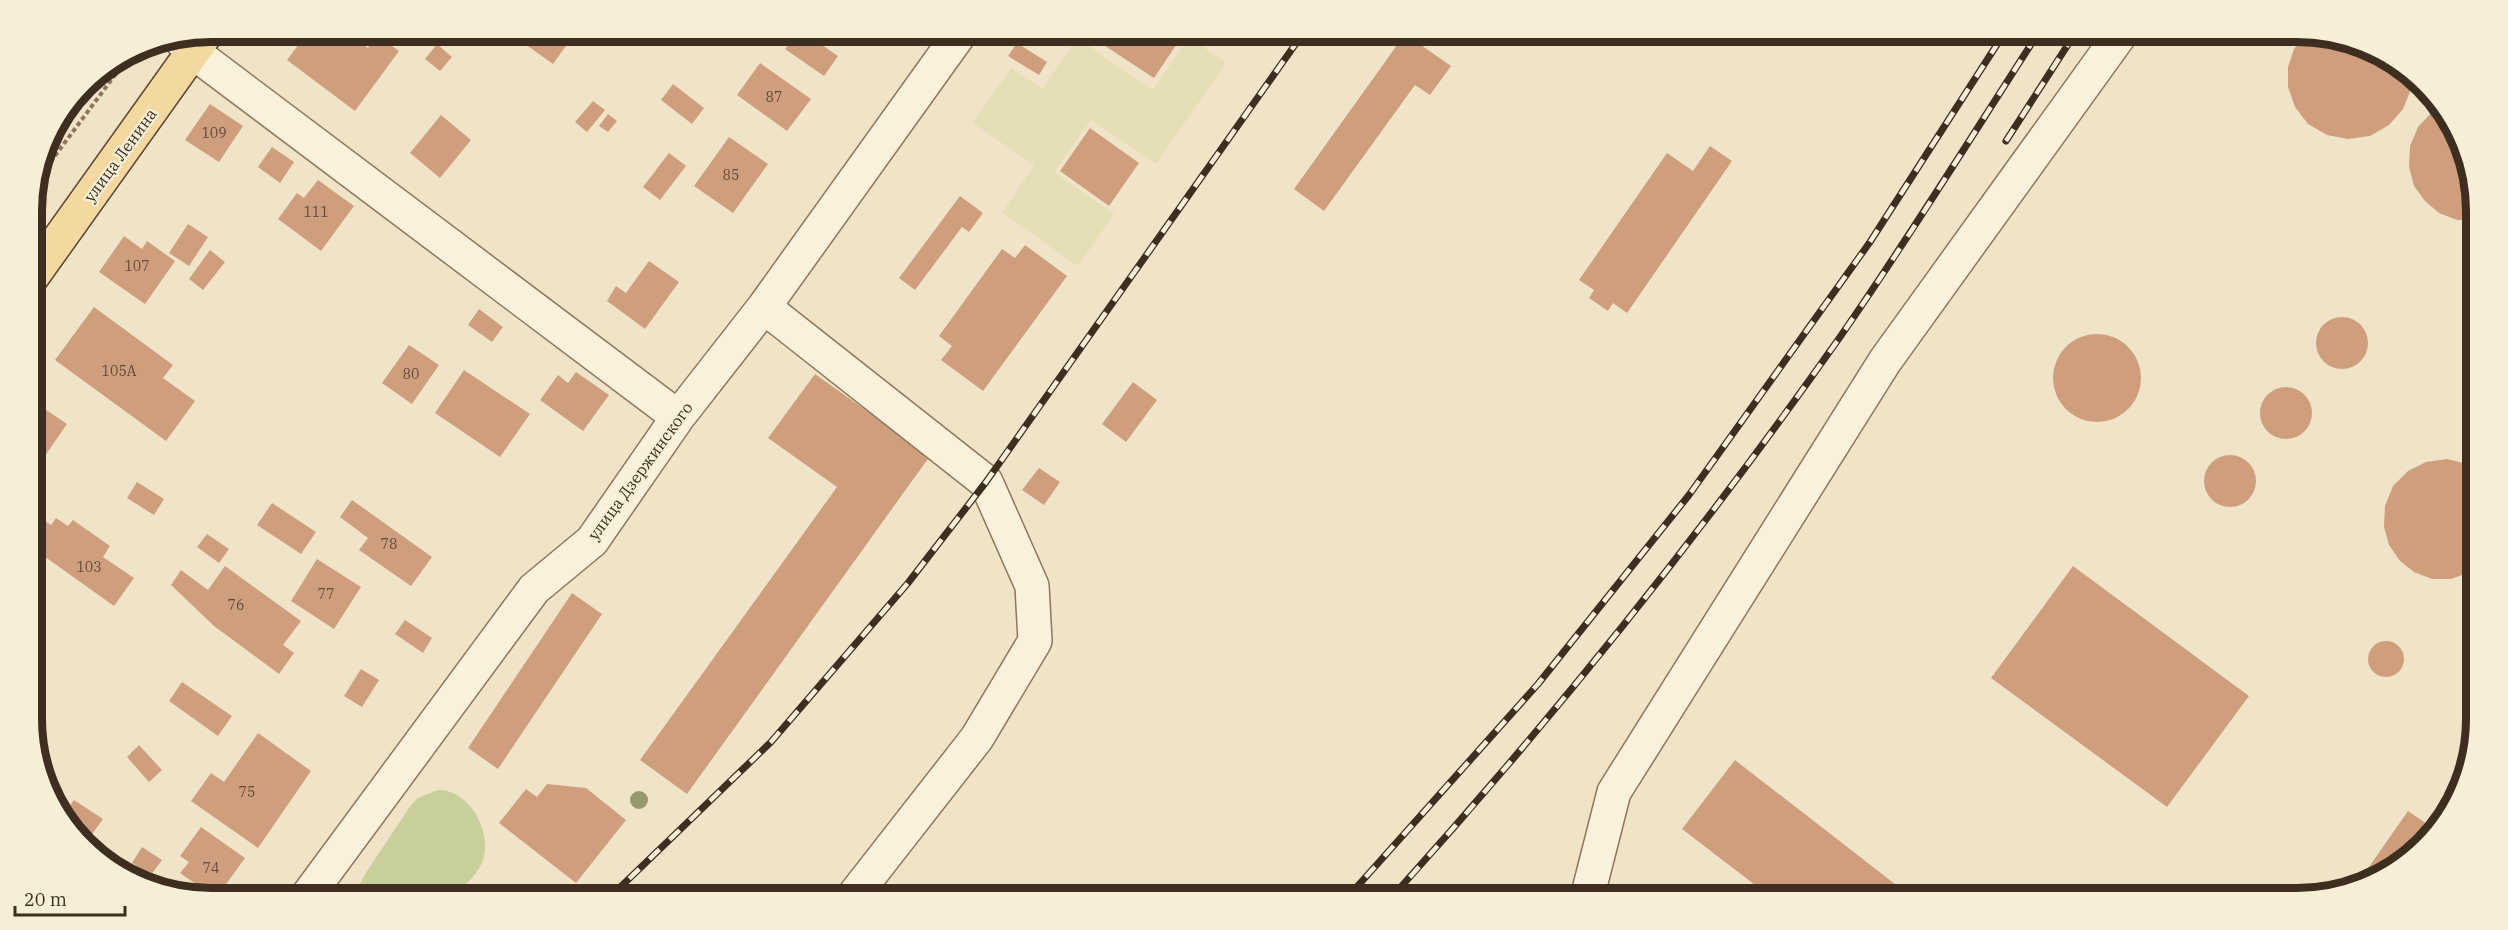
<svg xmlns="http://www.w3.org/2000/svg" width="2508" height="930" viewBox="0 0 2508 930" font-family="'IBM Plex Serif',serif">
	<rect width="100%" height="100%" fill="#f0e4c8"/>
	<!-- farmland -->
	<path fill="#e6deb5" d="M 1189,37 L 1226,63 L 1156,164 L 1091,120 L 1054,172 L 1114,214 L 1078,266 L 1002,213 L 1034,165 L 973,123 L 1011,68 L 1042,89 L 1077,38 L 1153,90 Z"/>
	<!-- green -->
	<path fill="#c9cf9b" d="M 438,790 C 471,789 494,836 482,863 C 476,876 462,888 451,898 L 352,898 L 367,871 L 411,805 L 418,798 Z"/>
	<!-- building -->
	<path fill="#cf9f7d" d="M 308,32 L 346,32 L 368,48 L 377,35 L 399,51 L 355,111 L 287,60 Z
		M 508,32 L 576,32 L 553,64 Z
		M 797,32 L 803,32 L 838,56 L 824,76 L 785,49 Z
		M 1093,32 L 1185,32 L 1154,78 L 1090,36 Z
		M 2305,33 L 2354,41 L 2411,79 L 2411,89 L 2403,109 L 2389,125 L 2370,136 L 2348,139 L 2327,135 L 2308,124 L 2295,107 L 2288,87 L 2288,67 L 2294,49 Z
		M 1405,34 L 1451,66 L 1430,95 L 1415,85 L 1324,211 L 1294,189 Z
		M 1017,43 L 1047,62 L 1039,75 L 1008,56 Z
		M 437,44 L 452,57 L 440,71 L 425,59 Z
		M 760,63 L 811,99 L 787,131 L 737,95 Z
		M 673,84 L 704,108 L 692,124 L 661,100 Z
		M 593,101 L 605,110 L 587,132 L 575,122 Z
		M 210,104 L 243,126 L 219,162 L 185,140 Z
		M 2442,107 L 2458,132 L 2475,187 L 2475,220 L 2457,220 L 2439,213 L 2425,201 L 2414,186 L 2409,167 L 2410,146 L 2418,127 L 2432,112 Z
		M 608,114 L 617,121 L 608,132 L 599,126 Z
		M 441,115 L 471,140 L 440,178 L 410,153 Z
		M 1090,128 L 1139,163 L 1109,206 L 1060,171 Z
		M 729,137 L 768,164 L 733,213 L 694,186 Z
		M 1710,146 L 1732,161 L 1627,313 L 1613,303 L 1608,311 L 1589,298 L 1594,290 L 1579,280 L 1667,153 L 1693,171 Z
		M 272,147 L 294,162 L 280,183 L 258,167 Z
		M 669,153 L 686,166 L 660,200 L 643,187 Z
		M 318,180 L 354,206 L 321,251 L 278,219 L 297,193 L 304,198 Z
		M 960,196 L 983,213 L 969,232 L 962,227 L 915,290 L 899,278 Z
		M 188,224 L 208,237 L 189,266 L 169,253 Z
		M 124,236 L 142,249 L 147,241 L 175,261 L 145,304 L 99,272 Z
		M 1025,245 L 1067,276 L 983,391 L 941,360 L 952,346 L 939,336 L 1002,249 L 1015,258 Z
		M 210,250 L 225,262 L 203,290 L 189,279 Z
		M 649,261 L 679,282 L 645,329 L 607,301 L 616,286 L 626,293 Z
		M 94,307 L 173,365 L 163,378 L 195,401 L 166,441 L 55,360 Z
		M 479,309 L 503,327 L 492,342 L 468,325 Z
		M2316 343a26 26 0 1 1 52 0a26 26 0 1 1-52 0Z
		M2053 378a44 44 0 1 1 88 0a44 44 0 1 1-88 0Z
		M 409,345 L 439,365 L 412,404 L 382,383 Z
		M 464,370 L 530,414 L 500,457 L 435,413 Z
		M 576,372 L 609,395 L 583,431 L 540,400 L 558,375 L 568,383 Z
		M 815,374 L 930,456 L 687,794 L 640,760 L 837,487 L 768,438 Z
		M 1133,382 L 1157,400 L 1126,442 L 1102,424 Z
		M2260 413a26 26 0 1 1 52 0a26 26 0 1 1-52 0Z
		M 33,401 L 67,424 L 40,463 L 33,458 Z
		M2204 481a26 26 0 1 1 52 0a26 26 0 1 1-52 0Z
		M 2447,459 L 2467,464 L 2476,469 L 2476,570 L 2451,579 L 2432,579 L 2414,572 L 2400,561 L 2389,545 L 2384,527 L 2385,506 L 2393,486 L 2408,471 L 2426,462 Z
		M 1039,468 L 1060,482 L 1044,505 L 1022,490 Z
		M 137,482 L 164,499 L 154,515 L 127,498 Z
		M 352,500 L 432,557 L 411,586 L 359,550 L 368,538 L 340,517 Z
		M 272,503 L 316,532 L 301,554 L 257,525 Z
		M 56,518 L 68,526 L 73,520 L 110,546 L 103,557 L 134,578 L 114,606 L 34,549 L 34,537 L 45,521 L 51,525 Z
		M 207,534 L 229,549 L 219,563 L 197,547 Z
		M 317,559 L 361,587 L 334,629 L 291,601 Z
		M 225,566 L 301,621 L 283,645 L 294,653 L 279,674 L 214,626 L 171,585 L 181,570 L 208,590 Z
		M 2073,566 L 2249,696 L 2167,807 L 1991,678 Z
		M 572,593 L 602,614 L 498,769 L 468,748 Z
		M 405,620 L 432,638 L 423,653 L 395,634 Z
		M2368 659a18 18 0 1 1 36 0a18 18 0 1 1-36 0Z
		M 361,669 L 379,680 L 362,707 L 344,696 Z
		M 182,682 L 232,716 L 218,736 L 169,701 Z
		M 258,733 L 311,771 L 258,848 L 191,801 L 211,773 L 224,782 Z
		M 139,745 L 162,770 L 149,782 L 127,757 Z
		M 1735,760 L 1913,898 L 1772,898 L 1682,829 Z
		M 547,784 L 586,788 L 626,820 L 576,883 L 499,823 L 526,789 L 537,797 Z
		M 74,800 L 103,819 L 90,837 L 69,822 L 64,814 Z
		M 2408,811 L 2436,830 L 2406,861 L 2365,885 L 2355,887 Z
		M 201,827 L 245,858 L 216,898 L 180,873 L 189,862 L 180,856 Z
		M 142,847 L 162,860 L 151,875 L 132,863 Z"/>
	<g fill="none" stroke-linecap="round" stroke-linejoin="round">
		<defs>
			<path id="minor" d="M 179,38 L 193,52 L 678,417
				M 764,307 L 986,482 L 1032,586 L 1035,641 L 977,738 L 852,898
				M 306,898 L 534,589 L 592,541 L 678,417 L 764,307 L 961,32
				M 1587,898 L 1614,792 L 1885,361 L 2122,32"/>
			<path id="major" d="M 32,277 L 207,32"/>
		</defs>
		<!-- minor casing -->
		<use href="#minor" stroke="#8d765c" stroke-width="36"/>
		<!-- major casing -->
		<use href="#major" stroke="#5b4430" stroke-width="36"/>
		<!-- path -->
		<path stroke="#8d765c" stroke-width="4" stroke-dasharray="4.5 3" stroke-linecap="butt" d="M 37,180 L 132,52"/>
		<!-- minor -->
		<use href="#minor" stroke="#faf1dc" stroke-width="33"/>
		<!-- major -->
		<use href="#major" stroke="#f3d9a0" stroke-width="33"/>
		<defs>
			<path id="rail" d="M 2006,141 L 2076,32
				M 609,898 L 771,742 L 908,583 L 986,482 L 1304,32
				M 1347,898 L 1538,684 L 1689,495 L 1870,242 L 2005,32
				M 1391,898 C 1551,721 1702,533 1840,337 C 1909,238 1973,134 2039,32"/>
		</defs>
		<!-- rail casing -->
		<use href="#rail" stroke="#3d2e20" stroke-width="7"/>
		<!-- rail -->
		<use href="#rail" stroke="#f7eed8" stroke-width="4.5" stroke-dasharray="14" stroke-linecap="butt"/>
	</g>
	<!-- trees -->
	<circle fill="#96986f" cx="639" cy="800" r="9"/>
	<g text-anchor="middle" stroke-width="4.5" stroke-linejoin="round" paint-order="stroke">
		<!-- number labels -->
		<g font-size="14" fill="#624a37">
			<text x="774" y="102">87</text>
			<text x="214" y="138">109</text>
			<text x="731" y="180">85</text>
			<text x="316" y="217">111</text>
			<text x="137" y="271">107</text>
			<text x="119" y="376">105А</text>
			<text x="411" y="379">80</text>
			<text x="389" y="549">78</text>
			<text x="89" y="572">103</text>
			<text x="326" y="599">77</text>
			<text x="236" y="610">76</text>
			<text x="247" y="797">75</text>
			<text x="211" y="873">74</text>
		</g>
		<!-- street labels -->
		<g font-size="16" fill="#3d2e20" stroke="#f7eed8">
			<text transform="translate(120 155) rotate(-54)" y="6">улица Ленина</text>
			<text transform="translate(640 471) rotate(-54)" y="6">улица Дзержинского</text>
		</g>
	</g>
	<!-- crop -->
	<path d="M0 0H2508V930H0ZM211 42H2297A169 169 0 0 1 2466 211V719A169 169 0 0 1 2297 888H211A169 169 0 0 1 42 719V211A169 169 0 0 1 211 42Z" fill="#f7eed8" fill-rule="evenodd"/>
	<path fill="none" stroke="#3d2e20" stroke-width="8" d="M211 42H2297A169 169 0 0 1 2466 211V719A169 169 0 0 1 2297 888H211A169 169 0 0 1 42 719V211A169 169 0 0 1 211 42Z"/>
	<!-- scale -->
	<path d="M15 906v9h110v-9" fill="none" stroke="#3d2e20" stroke-width="3"/>
	<text x="24" y="906" font-size="18" fill="#3d2e20" stroke="#f7eed8" stroke-width="4.5" paint-order="stroke">20 m</text>
</svg>
